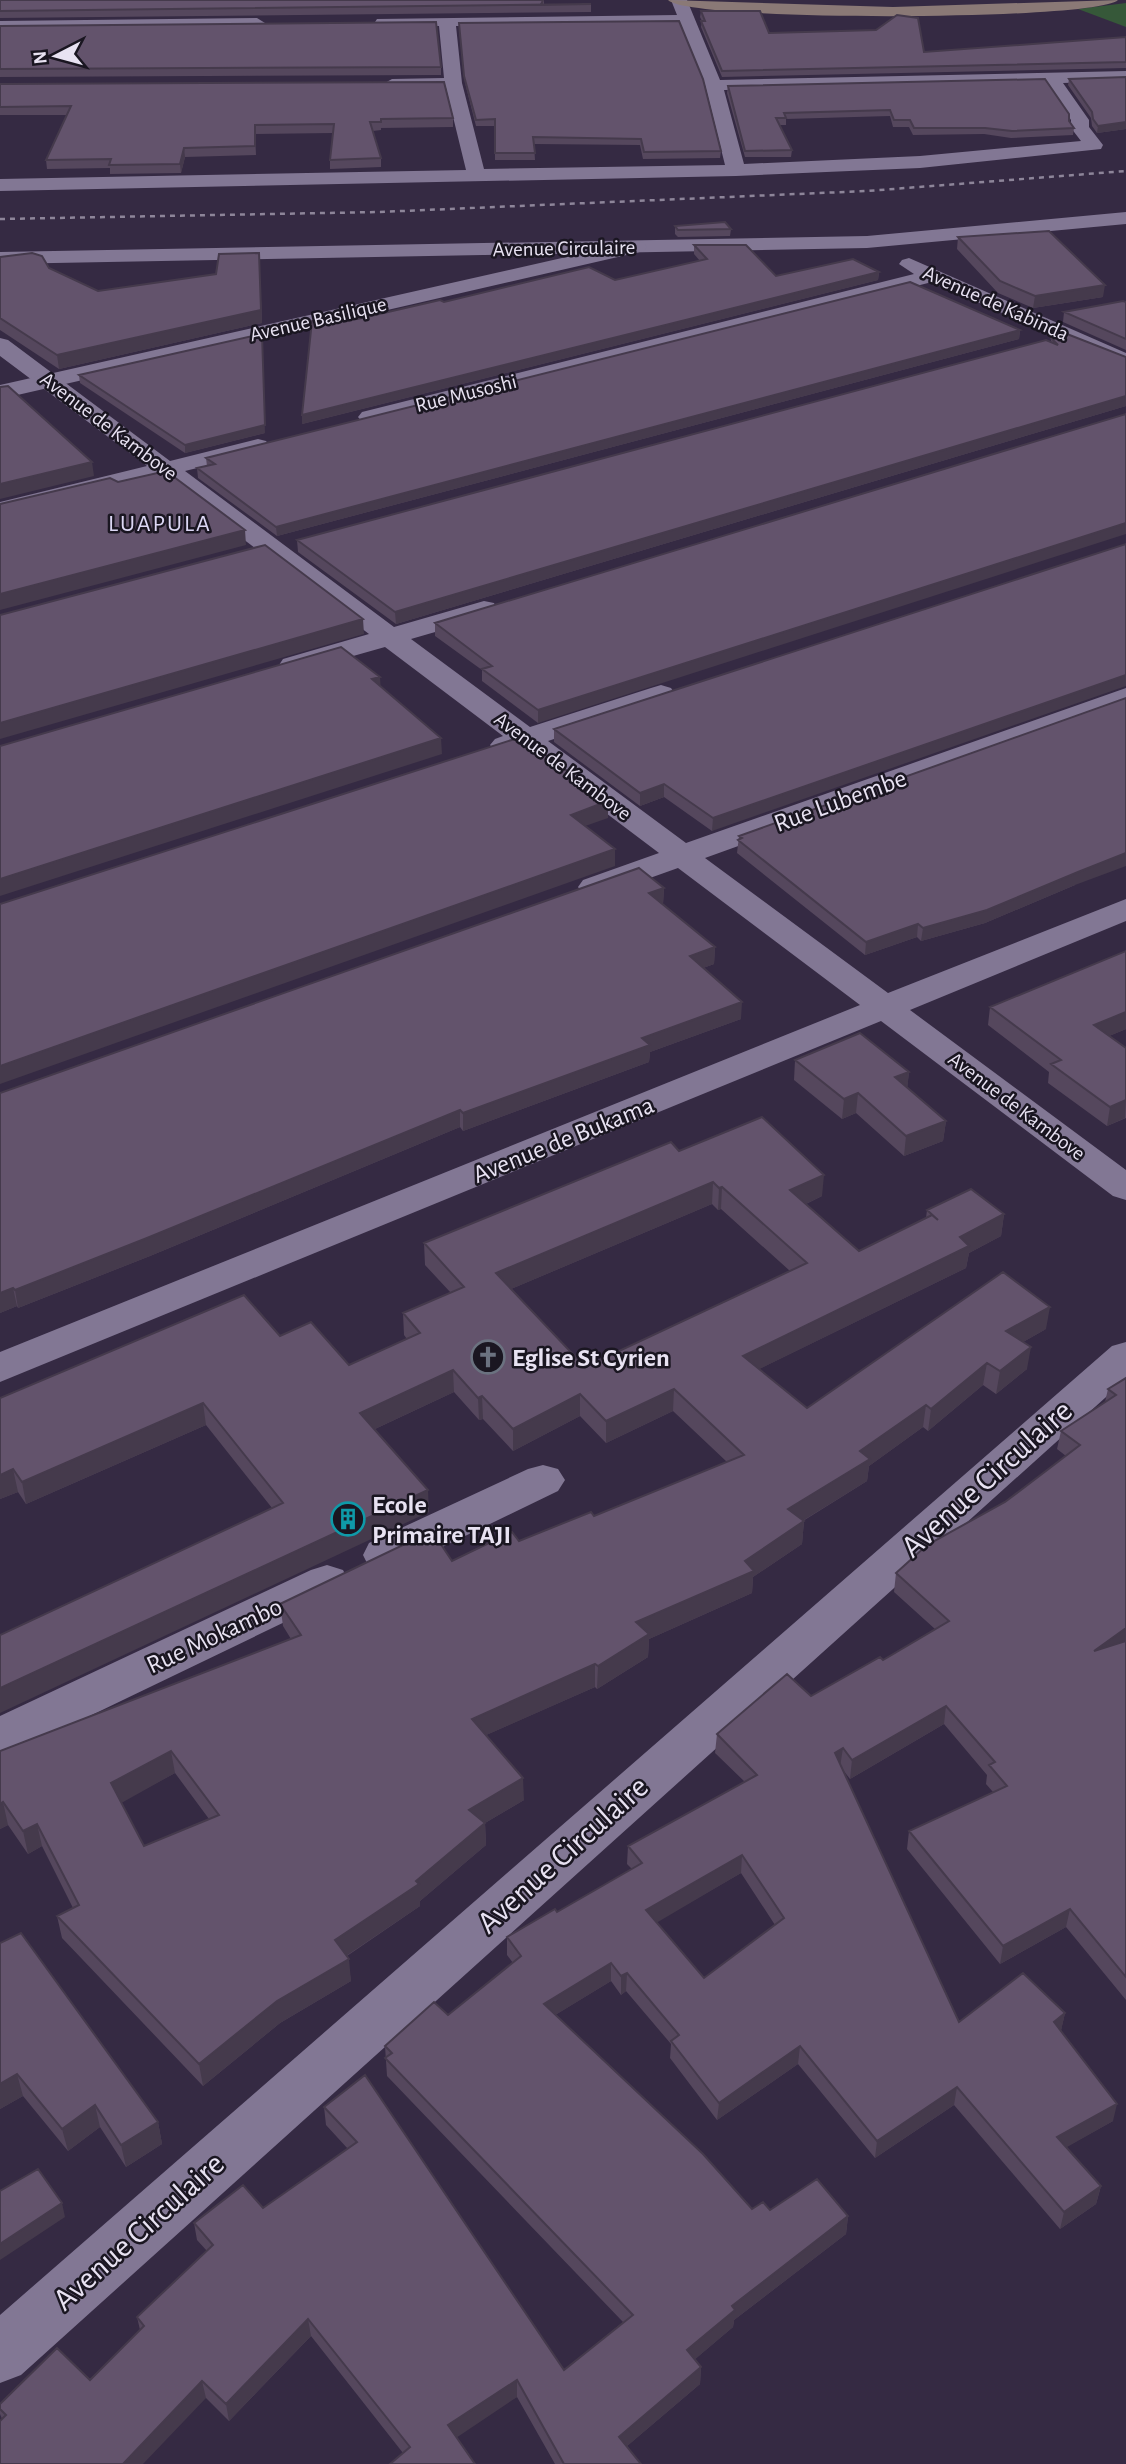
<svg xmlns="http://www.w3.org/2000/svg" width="1126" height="2464" viewBox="0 0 1126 2464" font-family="'Alegreya Sans',sans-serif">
	<rect width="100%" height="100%" fill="#352a43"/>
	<!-- green -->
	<path fill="#365839" d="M 1126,3 L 1126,27 L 1078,9 Z"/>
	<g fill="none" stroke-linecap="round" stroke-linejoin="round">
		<!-- minor -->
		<path fill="#827794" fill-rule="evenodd" d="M 671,0 L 687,0 L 720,80 L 1126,71 L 1126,81 L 1063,83 L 1089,120 L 1089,127 L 1103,145 L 1101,149 L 920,168 L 736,176 L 0,191 L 0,179 L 466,170 L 446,88 L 392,89 L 383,84 L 392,79 L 444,78 L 439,26 L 383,27 L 377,25 L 375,22 L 377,19 L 677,15 ZM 681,25 L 705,85 L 725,165 L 484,169 L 462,83 L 456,26 ZM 1046,83 L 1071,120 L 1071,128 L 1081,141 L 920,156 L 744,164 L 724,90 Z
			M 257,18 L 265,23 L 263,26 L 0,31 L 0,21 Z
			M 1126,212 L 1126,224 L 867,248 L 0,264 L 0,252 L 867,236 Z
			M 909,258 L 1126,353 L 1126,368 L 932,282 L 370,424 L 362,422 L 358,417 L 362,412 L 914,274 L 899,264 L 902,260 Z
			M 0,338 L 8,340 L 170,461 L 258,439 L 266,441 L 270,446 L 266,451 L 185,471 L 394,627 L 484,601 L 494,603 L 497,609 L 494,615 L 411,639 L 530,727 L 651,688 L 661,685 L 671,688 L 675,694 L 671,700 L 548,741 L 686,843 L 1126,688 L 1126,707 L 705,858 L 888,993 L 1126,899 L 1126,921 L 910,1010 L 1126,1170 L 1126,1200 L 1113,1196 L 881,1021 L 0,1382 L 0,1352 L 860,1005 L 678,868 L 605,894 L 594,897 L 583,894 L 578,887 L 583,880 L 659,853 L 521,749 L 505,754 L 495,751 L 490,745 L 495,739 L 503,736 L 385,647 L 293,673 L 283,671 L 279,665 L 283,659 L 369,634 L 161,477 L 0,518 L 0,502 L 147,466 L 0,356 Z
			M 1126,1342 L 1126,1379 L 21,2375 L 0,2383 L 0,2315 L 1112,1346 Z
			M 543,1465 L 558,1469 L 565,1480 L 558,1491 L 401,1567 L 385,1572 L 369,1567 L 363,1555 L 369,1543 L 528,1469 Z
			M 327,1565 L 343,1570 L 349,1582 L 343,1594 L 17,1751 L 0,1756 L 0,1716 L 311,1570 Z"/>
		<!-- tertiary -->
		<path fill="#827794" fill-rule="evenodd" d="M 637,241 L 644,243 L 647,247 L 644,251 L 0,399 L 0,385 Z"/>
		<!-- secondary -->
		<path fill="#8a7976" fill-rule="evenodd" d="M 668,0 L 893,7 L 1118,0 C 1097,21 689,22 668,0 Z"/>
		<!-- rail -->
		<path stroke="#8d8599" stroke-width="2.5" stroke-dasharray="5 5" stroke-linecap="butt" d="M 0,219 L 379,212 L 867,191 L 1126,171"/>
	</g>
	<!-- wall -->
	<path fill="#55475d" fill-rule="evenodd" d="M 0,0 L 544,0 L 544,5 L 591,4 L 591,12 L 0,18 Z
		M 701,11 L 769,33 L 924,52 L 1126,37 L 1126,68 L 722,77 L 701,27 L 702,21 L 700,17 Z
		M 0,26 L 441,67 L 441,75 L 0,77 Z
		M 459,30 L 721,151 L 720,158 L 643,159 L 640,145 L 534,144 L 535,160 L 495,160 L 495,126 L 476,126 L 465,83 Z
		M 1126,77 L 1126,129 L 1097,133 L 1092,126 L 1091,118 L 1068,85 L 1069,79 Z
		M 0,84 L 453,118 L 453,127 L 381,128 L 381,130 L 373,131 L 381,158 L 381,167 L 330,169 L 330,160 L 333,133 L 255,134 L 256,155 L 185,157 L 181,173 L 110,174 L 110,168 L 47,169 L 46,160 L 67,115 L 0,115 Z
		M 728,86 L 1069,121 L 1074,128 L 1073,135 L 1011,138 L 984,134 L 913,135 L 909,127 L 893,127 L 890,116 L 786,119 L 786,125 L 779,125 L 792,150 L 791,157 L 745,157 L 727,93 Z
		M 675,226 L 731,229 L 730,236 L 678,237 L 675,234 Z
		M 958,237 L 1103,297 L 1033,308 L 998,293 L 957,249 Z
		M 694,245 L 776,276 L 879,272 L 878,280 L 302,424 L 358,319 L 615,280 L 700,261 L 694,254 Z
		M 259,253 L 262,323 L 59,369 L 0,330 L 0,257 L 49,268 L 98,291 L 216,274 Z
		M 1126,302 L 1126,350 L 1063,322 L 1064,312 Z
		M 1020,330 L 1019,339 L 277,536 L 198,478 L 197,468 L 207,466 L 206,458 Z
		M 1051,338 L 1126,357 L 1126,406 L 396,624 L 298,552 L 297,540 L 1051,342 Z
		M 79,375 L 265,433 L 185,453 L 80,383 Z
		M 1126,414 L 538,723 L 482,681 L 482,670 L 435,636 L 435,623 Z
		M 1126,544 L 712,831 L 664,797 L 640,806 L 554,742 L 554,729 Z
		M 739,836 L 1075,885 L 985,923 L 921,941 L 917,937 L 865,955 L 737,853 Z
		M 664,888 L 663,904 L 715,947 L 714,964 L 703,968 L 741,1019 L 650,1052 L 649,1062 L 463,1131 L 460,1127 L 150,1256 L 18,1308 L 17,1306 L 0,1313 L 0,1093 Z
		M 990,1007 L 1126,1029 L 1109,1036 L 1126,1048 L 1126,1118 L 1107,1126 L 1048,1083 L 1049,1072 L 988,1025 Z
		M 795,1060 L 909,1072 L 907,1088 L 946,1121 L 943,1141 L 904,1156 L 856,1113 L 842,1119 L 794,1080 Z
		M 679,1151 L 822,1196 L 806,1204 L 859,1251 L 926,1218 L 927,1210 L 1004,1214 L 1001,1236 L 969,1253 L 966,1268 L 759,1369 L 807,1408 L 1046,1329 L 1023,1342 L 1027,1369 L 996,1394 L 983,1385 L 928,1431 L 923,1427 L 869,1466 L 867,1481 L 803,1521 L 804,1521 L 802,1544 L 753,1577 L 752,1593 L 649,1639 L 648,1657 L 597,1689 L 595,1687 L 486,1735 L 524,1800 L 485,1823 L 486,1845 L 420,1901 L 420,1906 L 347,1956 L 351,1981 L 280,2023 L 203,2086 L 62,1938 L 57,1916 L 73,1908 L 42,1846 L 28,1854 L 8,1825 L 0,1829 L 0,1751 L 291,1639 L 283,1626 L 280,1604 L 452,1561 L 519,1541 L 594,1516 L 727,1462 L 673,1411 L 606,1443 L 580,1416 L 513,1451 L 483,1419 L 479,1420 L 454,1392 L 375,1429 L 429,1512 L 272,1508 L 206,1425 L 26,1504 L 18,1492 L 0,1499 L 0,1398 L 280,1336 L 349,1365 L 407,1339 L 404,1335 L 403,1313 L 451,1293 L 425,1265 L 424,1243 ZM 712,1204 L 718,1210 L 721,1209 L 790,1271 L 585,1367 L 511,1289 ZM 175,1773 L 209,1819 L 144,1846 L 121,1802 Z
		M 1126,1378 L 1126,2000 L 1066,1927 L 1000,1964 L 907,1849 L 909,1831 L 993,1792 L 986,1784 L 987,1775 L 944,1724 L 850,1779 L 843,1770 L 959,2022 L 1065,2013 L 1061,2030 L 1113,2121 L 1066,2147 L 1101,2186 L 1096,2204 L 1060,2229 L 954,2105 L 875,2158 L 798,2064 L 717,2120 L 670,2058 L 671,2044 L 626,1991 L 621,1995 L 611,1981 L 555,2015 L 752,2209 L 848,2216 L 846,2234 L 734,2320 L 733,2327 L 695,2359 L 701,2367 L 700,2384 L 627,2446 L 641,2464 L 555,2464 L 517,2397 L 403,2453 L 311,2336 L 229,2421 L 206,2398 L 2,2419 L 0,2414 L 0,2404 L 90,2380 L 140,2330 L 137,2317 L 207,2251 L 197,2240 L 194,2223 L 263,2208 L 348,2149 L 326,2125 L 324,2107 L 365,2075 L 564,2370 L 623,2322 L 387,2076 L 385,2046 L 448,2015 L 513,1963 L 507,1955 L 507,1937 L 557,1912 L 632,1869 L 627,1864 L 628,1846 L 745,1782 L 715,1753 L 717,1734 L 811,1696 L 883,1660 L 935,1629 L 894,1592 L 896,1573 L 1005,1502 L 1066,1456 L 1057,1449 L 1061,1431 L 1105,1402 L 1108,1389 ZM 741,1873 L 775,1925 L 704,1978 L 656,1922 Z
		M 0,1943 L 158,2122 L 162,2144 L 126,2167 L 100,2127 L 68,2151 L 23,2096 L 0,2109 Z"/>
	<!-- shaded-wall -->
	<path fill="#453a4c" d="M 1126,122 L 1126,129 L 1097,133 L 1098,126 Z
		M 184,148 L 185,157 L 181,173 L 180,164 Z
		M 259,253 L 262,323 L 59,369 L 57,355 Z
		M 879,272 L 878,280 L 302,424 L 302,415 Z
		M 1105,285 L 1103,297 L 1033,308 L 1035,296 Z
		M 1020,330 L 1019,339 L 277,536 L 276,527 Z
		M 262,334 L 265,433 L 185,453 L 185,445 Z
		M 1126,396 L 1126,406 L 396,624 L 395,612 Z
		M 92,462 L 94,476 L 0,499 L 0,484 Z
		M 1126,523 L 1126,534 L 538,723 L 538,710 Z
		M 245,530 L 246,545 L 0,610 L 0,594 Z
		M 363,619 L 364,634 L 0,739 L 0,723 Z
		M 1126,675 L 1126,686 L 712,831 L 713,818 Z
		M 380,677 L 381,692 L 372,679 Z
		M 441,738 L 442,754 L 0,896 L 0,879 Z
		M 664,784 L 664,797 L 640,806 L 640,793 Z
		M 608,801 L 608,818 L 571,831 L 571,815 Z
		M 615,849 L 615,866 L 0,1084 L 0,1066 Z
		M 1126,853 L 1126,866 L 1075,885 L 985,923 L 921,941 L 923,928 Z
		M 664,888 L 663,904 L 649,893 Z
		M 918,924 L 917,937 L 865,955 L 866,942 Z
		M 715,947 L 714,964 L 689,973 L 690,956 Z
		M 742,1002 L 741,1019 L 650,1052 L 649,1062 L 463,1131 L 463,1113 L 642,1038 Z
		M 1126,1012 L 1126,1029 L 1090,1044 L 1094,1025 Z
		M 909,1072 L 907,1091 L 895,1077 Z
		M 858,1093 L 856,1113 L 842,1119 L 844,1099 Z
		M 1126,1100 L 1125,1118 L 1107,1126 L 1110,1107 Z
		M 460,1110 L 460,1127 L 150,1256 L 18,1308 L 15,1290 Z
		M 946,1121 L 943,1141 L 904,1156 L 906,1136 Z
		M 824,1175 L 822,1196 L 789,1212 L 790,1190 Z
		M 713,1182 L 712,1204 L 497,1295 L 496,1273 Z
		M 722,1187 L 721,1209 L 718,1210 L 719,1188 Z
		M 1004,1214 L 1001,1236 L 969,1253 L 966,1268 L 741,1378 L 743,1356 L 960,1237 Z
		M 13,1288 L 17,1306 L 0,1313 L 0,1293 Z
		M 1050,1307 L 1046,1329 L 1002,1354 L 1006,1331 Z
		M 1031,1347 L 1027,1369 L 996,1394 L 1000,1371 Z
		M 987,1363 L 983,1385 L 928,1431 L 931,1409 Z
		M 453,1370 L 454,1392 L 362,1435 L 360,1413 Z
		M 674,1389 L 673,1411 L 606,1443 L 606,1421 Z
		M 580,1394 L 580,1416 L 513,1451 L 513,1429 Z
		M 482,1396 L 483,1419 L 479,1420 L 478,1398 Z
		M 203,1403 L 206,1425 L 26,1504 L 22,1482 Z
		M 926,1405 L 923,1427 L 869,1466 L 867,1481 L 786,1531 L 788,1509 L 860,1451 Z
		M 13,1469 L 18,1492 L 0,1499 L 0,1475 Z
		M 428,1490 L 429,1512 L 0,1713 L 0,1688 Z
		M 804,1521 L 802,1544 L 753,1577 L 752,1593 L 649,1639 L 648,1657 L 597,1689 L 598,1666 L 636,1622 L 745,1561 Z
		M 1126,1628 L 1126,1644 L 1094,1651 Z
		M 595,1664 L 595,1687 L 473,1741 L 472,1719 Z
		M 946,1706 L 944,1724 L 850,1779 L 852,1760 Z
		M 843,1748 L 840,1767 L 835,1753 Z
		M 171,1751 L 175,1773 L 116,1806 L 111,1783 Z
		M 523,1778 L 524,1800 L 485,1823 L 486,1845 L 420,1901 L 420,1906 L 337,1962 L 335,1940 L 416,1881 L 469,1810 Z
		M 3,1802 L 8,1825 L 0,1829 L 0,1804 Z
		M 37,1824 L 42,1846 L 28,1854 L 23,1831 Z
		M 742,1855 L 741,1873 L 646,1929 L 646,1910 Z
		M 1070,1909 L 1066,1927 L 1000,1964 L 1003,1946 Z
		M 349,1959 L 351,1981 L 280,2023 L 203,2086 L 199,2064 L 277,2001 Z
		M 611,1963 L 611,1981 L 544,2022 L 544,2004 Z
		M 627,1973 L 626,1991 L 621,1995 L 621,1976 Z
		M 1065,2013 L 1061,2031 L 1054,2022 Z
		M 800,2046 L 798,2064 L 717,2120 L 719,2103 Z
		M 17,2074 L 23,2096 L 0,2109 L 0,2084 Z
		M 957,2087 L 954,2105 L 875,2158 L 877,2141 Z
		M 1117,2104 L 1113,2121 L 1053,2155 L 1057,2137 Z
		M 95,2105 L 100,2127 L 68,2151 L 62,2129 Z
		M 158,2122 L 162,2144 L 126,2167 L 121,2145 Z
		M 1101,2186 L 1096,2204 L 1060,2229 L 1064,2212 Z
		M 62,2203 L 65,2217 L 0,2260 L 0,2244 Z
		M 848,2216 L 846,2234 L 734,2320 L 733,2327 L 686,2367 L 687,2350 L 732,2306 Z
		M 308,2319 L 311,2336 L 229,2421 L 226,2404 Z
		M 701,2367 L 700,2384 L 619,2453 L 619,2437 Z
		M 517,2380 L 517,2397 L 450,2442 L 448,2425 Z
		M 202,2381 L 206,2398 L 143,2464 L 123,2464 Z"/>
	<!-- building -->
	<path fill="#63536c" stroke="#453a4c" stroke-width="2" fill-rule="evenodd" d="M 0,0 L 543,0 L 541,5 L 591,4 L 0,11 Z
		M 701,11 L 760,11 L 769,33 L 876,30 L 897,15 L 918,18 L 924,52 L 1126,37 L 1126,62 L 722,71 L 701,21 L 705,21 Z
		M 679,21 L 703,79 L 721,151 L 644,152 L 641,139 L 533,137 L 535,153 L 495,153 L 495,119 L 476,120 L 464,76 L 459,23 Z
		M 436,22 L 441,67 L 0,69 L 0,26 Z
		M 1126,77 L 1126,122 L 1098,126 L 1093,119 L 1092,112 L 1069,79 Z
		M 1045,79 L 1069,114 L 1069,121 L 1074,128 L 1012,131 L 985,128 L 914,128 L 910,120 L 894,120 L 890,110 L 784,113 L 786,118 L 776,118 L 792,150 L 745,151 L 728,86 Z
		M 444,82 L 453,118 L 381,119 L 381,122 L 370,122 L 381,158 L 330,160 L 334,124 L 255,125 L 255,146 L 184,148 L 180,164 L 109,165 L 111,159 L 46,160 L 71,106 L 0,107 L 0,84 Z
		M 725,222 L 731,229 L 678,230 L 675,226 Z
		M 1049,231 L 1105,285 L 1035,296 L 1000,281 L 958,237 Z
		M 694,245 L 746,245 L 776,276 L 853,259 L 879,272 L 302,415 L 312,321 L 349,313 L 358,319 L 440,300 L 444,302 L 589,267 L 615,280 L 707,259 Z
		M 32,253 L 42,256 L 49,268 L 98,291 L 216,274 L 219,254 L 259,253 L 261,310 L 57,355 L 0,318 L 0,257 Z
		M 910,282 L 1020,330 L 276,527 L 197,468 L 215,464 L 206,458 Z
		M 1123,301 L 1126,302 L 1126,339 L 1064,312 Z
		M 262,334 L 265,425 L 185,445 L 79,375 Z
		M 1067,334 L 1126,357 L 1126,396 L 395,612 L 297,540 L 1046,340 L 1058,345 L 1051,338 Z
		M 8,386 L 92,462 L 0,484 L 0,387 Z
		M 1126,414 L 1126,523 L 538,710 L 482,669 L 492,666 L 435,623 Z
		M 166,471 L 245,530 L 0,594 L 0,504 L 110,478 L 118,482 Z
		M 1126,544 L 1126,675 L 713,818 L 664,784 L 640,793 L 554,729 Z
		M 265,545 L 363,619 L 0,723 L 0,615 Z
		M 341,647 L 380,677 L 372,679 L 441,738 L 0,879 L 0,746 Z
		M 1126,698 L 1126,853 L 1078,872 L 987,910 L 923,928 L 918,924 L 866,942 L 738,840 L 742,838 L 739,836 Z
		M 521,737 L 608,801 L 571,815 L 615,849 L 0,1066 L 0,904 Z
		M 639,868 L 664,888 L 649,893 L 715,947 L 690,956 L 742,1002 L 642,1038 L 650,1045 L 463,1113 L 460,1110 L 147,1238 L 15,1290 L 13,1288 L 0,1293 L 0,1093 Z
		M 1126,951 L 1126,1012 L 1094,1025 L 1126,1048 L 1126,1100 L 1110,1107 L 1051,1064 L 1061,1060 L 990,1007 Z
		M 860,1033 L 909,1072 L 895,1077 L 946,1121 L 906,1136 L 858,1093 L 844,1099 L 795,1060 Z
		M 762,1117 L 824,1175 L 790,1190 L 859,1251 L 932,1215 L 938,1220 L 927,1210 L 971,1189 L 1004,1214 L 960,1237 L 969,1246 L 743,1356 L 807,1408 L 1003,1272 L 1050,1307 L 1006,1331 L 1031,1347 L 1000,1371 L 987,1363 L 931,1409 L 926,1405 L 860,1451 L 870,1459 L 788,1509 L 804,1521 L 745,1561 L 754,1571 L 636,1622 L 649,1634 L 598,1666 L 595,1664 L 472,1719 L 523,1778 L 469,1810 L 485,1823 L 416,1881 L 419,1884 L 335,1940 L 349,1959 L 277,2001 L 199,2064 L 57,1916 L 79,1905 L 37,1824 L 23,1831 L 3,1802 L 0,1804 L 0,1751 L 301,1635 L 280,1604 L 432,1531 L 452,1561 L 512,1532 L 519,1541 L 591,1512 L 594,1516 L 744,1455 L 674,1389 L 606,1421 L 580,1394 L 513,1429 L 482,1396 L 478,1398 L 453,1370 L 360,1413 L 428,1490 L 0,1688 L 0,1635 L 283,1503 L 203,1403 L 22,1482 L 13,1469 L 0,1475 L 0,1398 L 244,1295 L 280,1336 L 311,1322 L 349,1365 L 420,1333 L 403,1313 L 464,1287 L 424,1243 L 671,1142 L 679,1151 ZM 713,1182 L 719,1188 L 722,1187 L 807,1263 L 585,1367 L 496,1273 ZM 171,1751 L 219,1815 L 144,1846 L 111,1783 Z
		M 1126,1378 L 1126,1628 L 1094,1651 L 1126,1641 L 1126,1977 L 1070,1909 L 1003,1946 L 909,1831 L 1007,1786 L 989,1765 L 995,1762 L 946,1706 L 852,1760 L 843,1748 L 835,1753 L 959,2022 L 1023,1973 L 1065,2013 L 1054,2022 L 1117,2104 L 1057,2137 L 1101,2186 L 1064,2212 L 957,2087 L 877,2141 L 800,2046 L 719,2103 L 671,2041 L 679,2035 L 627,1973 L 621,1976 L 611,1963 L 544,2004 L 703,2154 L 752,2209 L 763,2202 L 770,2210 L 817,2179 L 848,2216 L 732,2306 L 735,2310 L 687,2350 L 701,2367 L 619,2437 L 641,2464 L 564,2464 L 517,2380 L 448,2425 L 475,2464 L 390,2464 L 410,2447 L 308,2319 L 226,2404 L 202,2381 L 123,2464 L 0,2464 L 0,2421 L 6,2415 L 0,2409 L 0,2404 L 57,2348 L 90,2380 L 144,2326 L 137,2317 L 213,2245 L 194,2223 L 243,2185 L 263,2208 L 357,2142 L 324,2107 L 365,2075 L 564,2370 L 633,2315 L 385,2058 L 392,2053 L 385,2046 L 434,2002 L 448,2015 L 521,1956 L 507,1937 L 555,1909 L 557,1912 L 642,1863 L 628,1846 L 757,1775 L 717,1734 L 787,1674 L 811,1696 L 880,1657 L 883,1660 L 949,1621 L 896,1573 L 927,1545 L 1005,1502 L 1080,1445 L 1061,1431 L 1116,1395 L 1108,1389 ZM 742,1855 L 784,1918 L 704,1978 L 646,1910 Z
		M 21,1933 L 158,2122 L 121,2145 L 95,2105 L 62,2129 L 17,2074 L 0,2084 L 0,1943 Z
		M 38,2169 L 62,2203 L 0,2244 L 0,2191 Z"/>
	<!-- icons -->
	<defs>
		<symbol id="church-ring" viewBox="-11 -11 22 22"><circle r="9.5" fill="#1a1621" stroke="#6b7280" stroke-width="1.5"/><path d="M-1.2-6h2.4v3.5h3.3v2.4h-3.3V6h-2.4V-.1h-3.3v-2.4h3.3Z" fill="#6b7280"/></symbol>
		<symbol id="building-ring" viewBox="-11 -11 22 22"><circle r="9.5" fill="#1a1621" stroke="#0f9aa8" stroke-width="1.5"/><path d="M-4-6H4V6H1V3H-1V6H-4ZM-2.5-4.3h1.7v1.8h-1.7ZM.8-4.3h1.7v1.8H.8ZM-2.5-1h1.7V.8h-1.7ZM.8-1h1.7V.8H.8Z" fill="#0f9aa8"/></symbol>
	</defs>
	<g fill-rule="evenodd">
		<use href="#church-ring" x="469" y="1338" width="38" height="38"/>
		<use href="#building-ring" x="329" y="1500" width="38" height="38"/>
	</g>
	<g text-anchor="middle" stroke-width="5" stroke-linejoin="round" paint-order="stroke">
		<!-- far-street labels -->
		<g font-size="21" fill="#e8e2f2" stroke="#1a1621">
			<text transform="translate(564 248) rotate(-1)" y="7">Avenue Circulaire</text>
			<text transform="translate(996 303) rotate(24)" y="7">Avenue de Kabinda</text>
			<text transform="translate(318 319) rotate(-13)" y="7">Avenue Basilique</text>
			<text transform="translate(466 393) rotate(-14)" y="7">Rue Musoshi</text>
			<text transform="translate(109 426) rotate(37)" y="7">Avenue de Kambove</text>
			<text transform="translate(563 766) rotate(37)" y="7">Avenue de Kambove</text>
			<text transform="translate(1017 1106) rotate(37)" y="7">Avenue de Kambove</text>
		</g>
		<!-- far-quarter labels -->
		<g font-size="24" letter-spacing="2" fill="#dcd7f4" stroke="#1a1621">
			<text x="160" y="531">LUAPULA</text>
		</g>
		<!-- street labels -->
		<g font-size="26" fill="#e8e2f2" stroke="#1a1621">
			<text transform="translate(840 800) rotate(-20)" y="9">Rue Lubembe</text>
			<text transform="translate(563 1139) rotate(-22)" y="9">Avenue de Bukama</text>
			<text transform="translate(214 1635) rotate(-25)" y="9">Rue Mokambo</text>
		</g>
		<!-- poi labels -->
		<g font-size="26" font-weight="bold" fill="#e8e2f2" stroke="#1a1621" text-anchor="start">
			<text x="512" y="1366">Eglise St Cyrien</text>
			<text x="372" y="1513">Ecole<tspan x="372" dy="30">Primaire TAJI</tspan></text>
		</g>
		<!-- near-street labels -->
		<g font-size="32" fill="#e8e2f2" stroke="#1a1621">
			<text transform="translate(986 1478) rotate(-42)" y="11">Avenue Circulaire</text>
			<text transform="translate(562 1854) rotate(-42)" y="11">Avenue Circulaire</text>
			<text transform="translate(138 2231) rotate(-42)" y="11">Avenue Circulaire</text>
		</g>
	</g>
	<!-- north arrow -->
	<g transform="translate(56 56) rotate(264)" stroke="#1a1621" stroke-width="5" paint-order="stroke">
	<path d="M0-5L12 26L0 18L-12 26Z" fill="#e8e2f2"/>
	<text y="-10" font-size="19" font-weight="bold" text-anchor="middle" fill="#e8e2f2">N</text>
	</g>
</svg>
